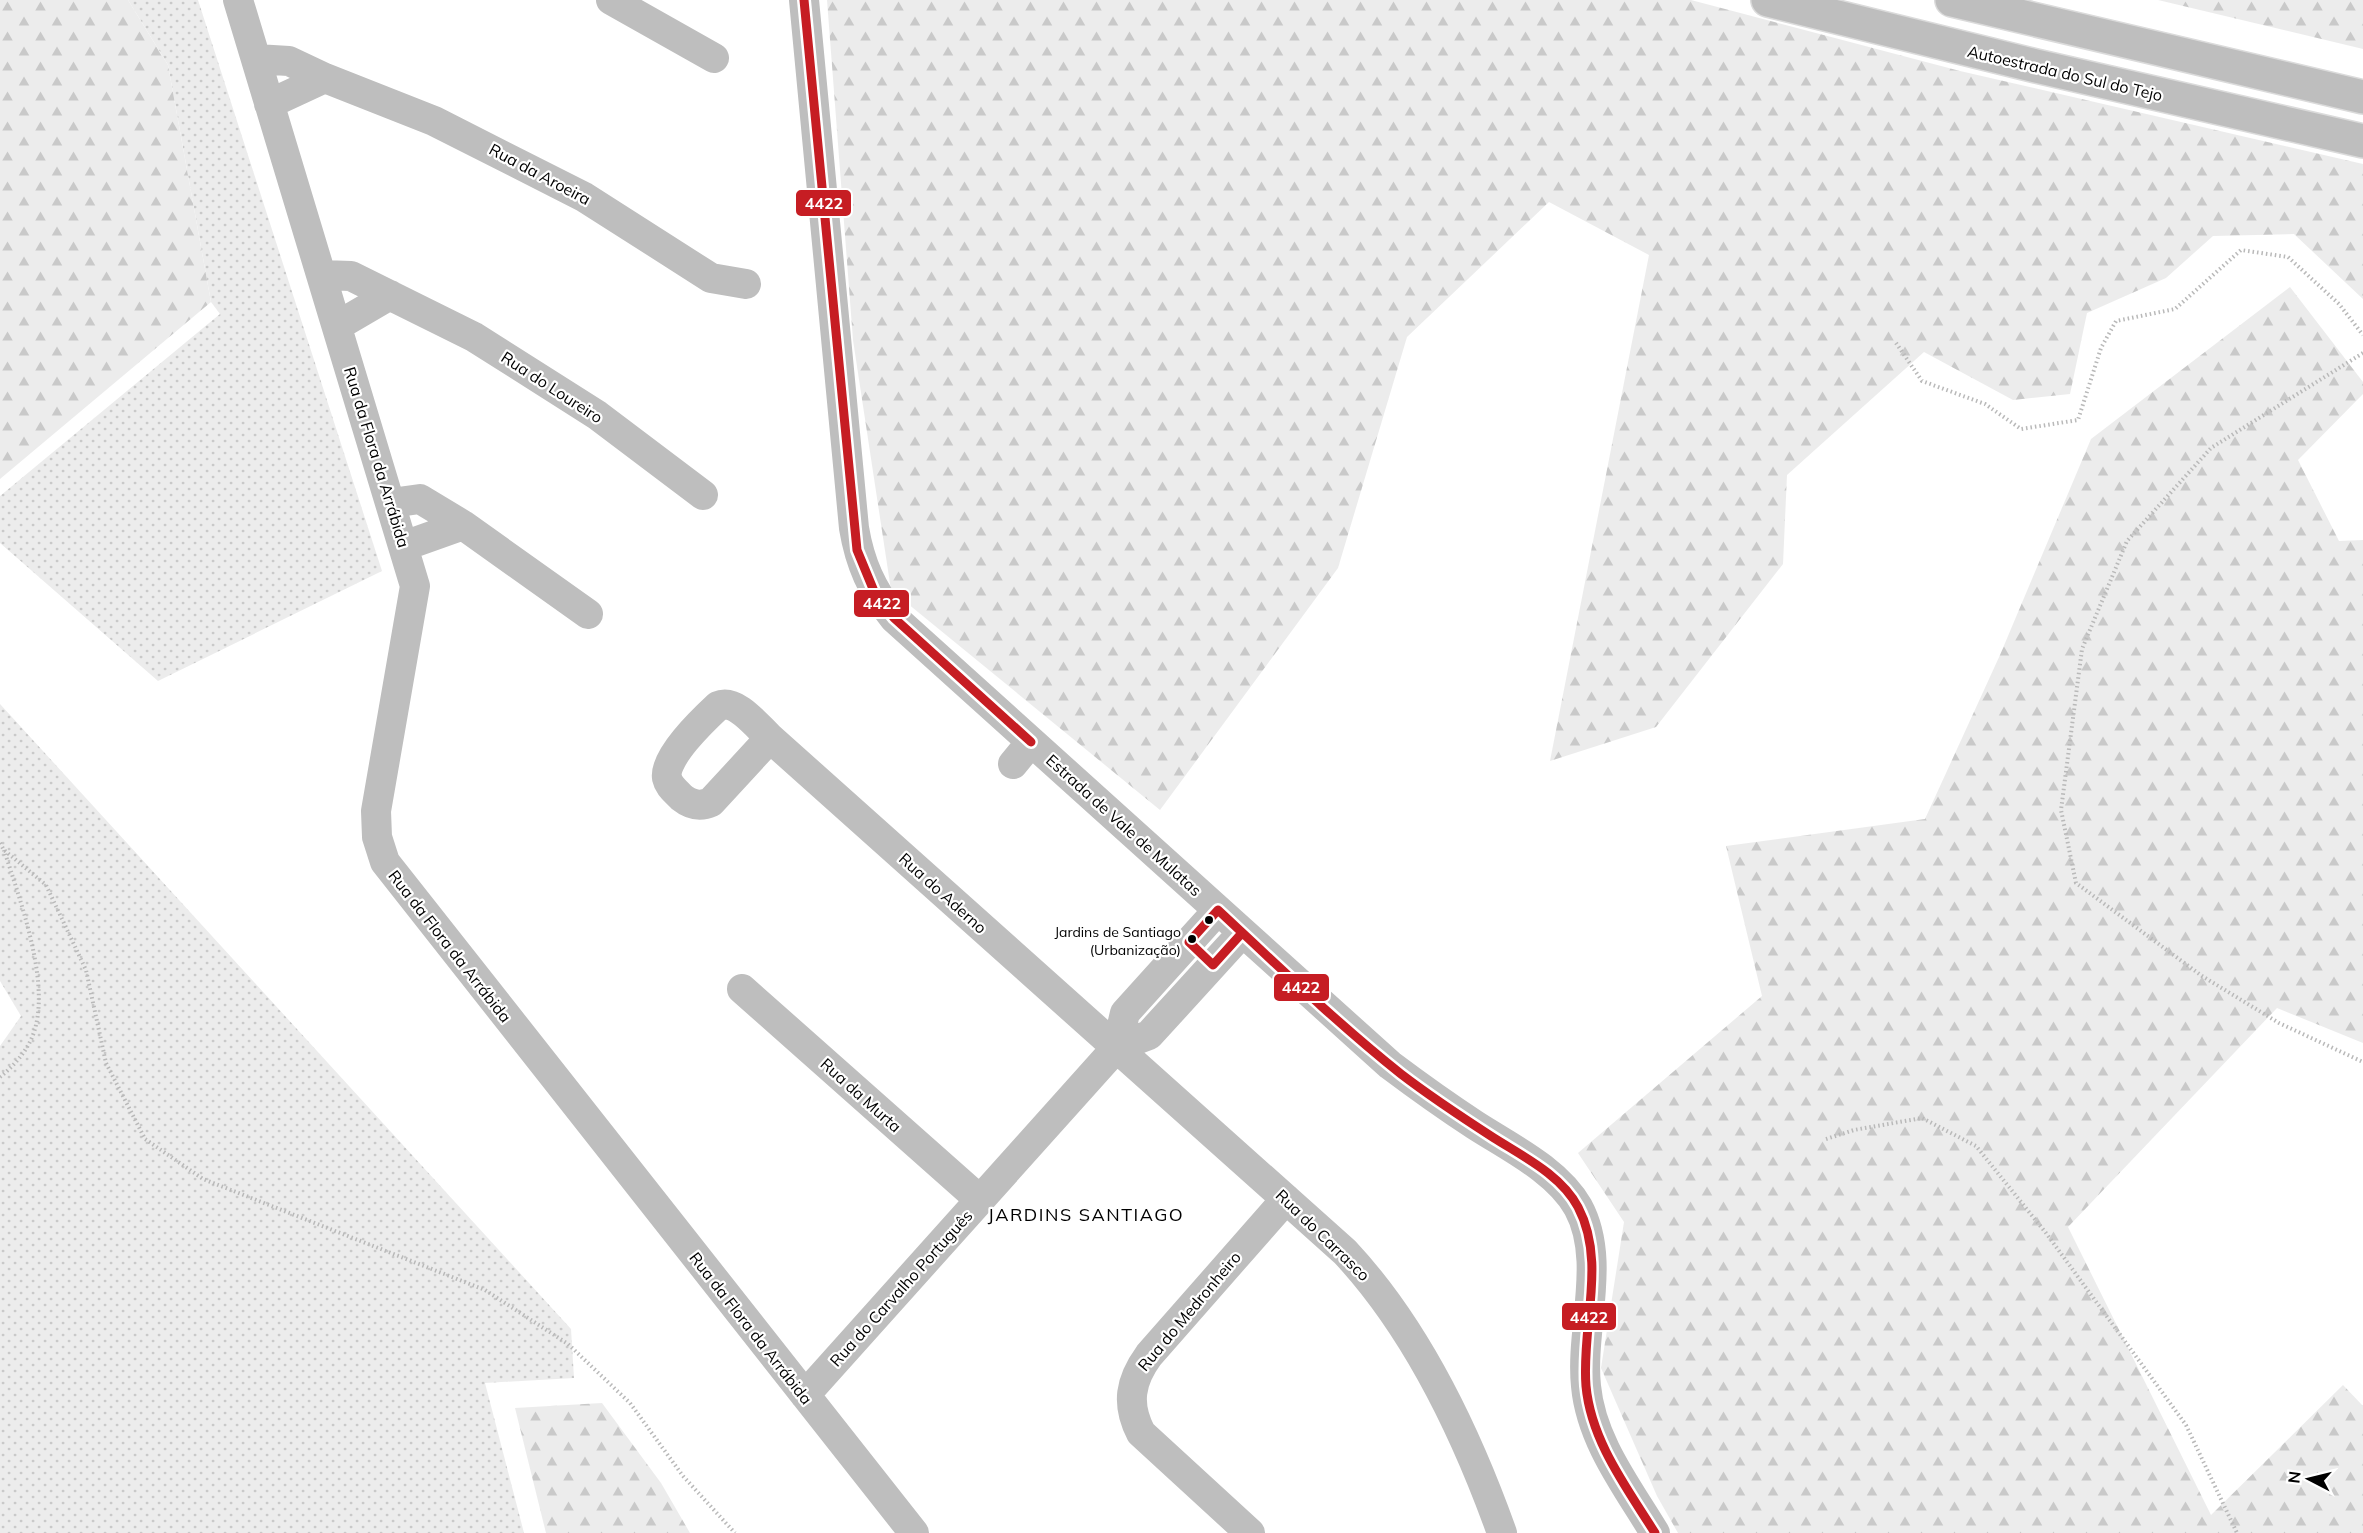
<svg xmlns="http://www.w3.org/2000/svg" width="2363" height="1533" viewBox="0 0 2363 1533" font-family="Mulish,sans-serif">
	<defs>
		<pattern id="grass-dots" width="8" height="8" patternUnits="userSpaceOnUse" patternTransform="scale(1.5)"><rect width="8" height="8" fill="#ececec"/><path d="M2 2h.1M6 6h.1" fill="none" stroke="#c9c9c9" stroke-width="1.8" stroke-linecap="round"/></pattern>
		<pattern id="forest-firs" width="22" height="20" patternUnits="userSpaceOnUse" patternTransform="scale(1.5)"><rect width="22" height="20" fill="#ececec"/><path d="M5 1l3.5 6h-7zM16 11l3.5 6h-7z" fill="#c9c9c9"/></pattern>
	</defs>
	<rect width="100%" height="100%" fill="#fff"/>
	<!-- grass -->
	<path fill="url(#grass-dots)" d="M 128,0 L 198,0 L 382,571 L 158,681 L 0,543 L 0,496 L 220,314 L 211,302 L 168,65 Z
		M 0,704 L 571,1329 L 574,1378 L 485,1383 L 524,1533 L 0,1533 L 0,1046 L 21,1016 L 0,981 Z"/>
	<!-- forest -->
	<path fill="url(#forest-firs)" d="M 0,0 L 128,0 L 168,65 L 211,302 L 0,479 Z
		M 827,0 L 1691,0 L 1960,71 L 2363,164 L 2363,299 L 2294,234 L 2213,236 L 2166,278 L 2087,313 L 2070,394 L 2013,400 L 1924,352 L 1787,475 L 1783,564 L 1656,727 L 1550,761 L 1649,255 L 1549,202 L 1407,337 L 1338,568 L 1160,810 L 891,590 L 853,340 Z
		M 2158,0 L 2363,0 L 2363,49 L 2359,48 Z
		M 2290,287 L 2363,382 L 2363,394 L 2298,460 L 2339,541 L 2363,540 L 2363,1043 L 2277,1008 L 2068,1227 L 2211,1515 L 2343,1385 L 2363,1406 L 2363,1533 L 1678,1533 L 1657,1496 L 1601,1368 L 1624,1222 L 1578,1153 L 1762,996 L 1726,846 L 1925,819 L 2000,655 L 2091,439 Z
		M 602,1403 L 661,1483 L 690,1533 L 546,1533 L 515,1408 Z"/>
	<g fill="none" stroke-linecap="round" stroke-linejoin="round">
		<defs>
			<path id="highway" d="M 1768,0 L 2036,66 L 2363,141
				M 1952,0 L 2363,97"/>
		</defs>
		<!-- highway casing -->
		<use href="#highway" stroke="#dbdbdb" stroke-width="36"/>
		<!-- path -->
		<path stroke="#b9b9b9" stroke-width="4" stroke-dasharray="1.5 3" stroke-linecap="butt" d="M 1896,343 L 1922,381 L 1985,404 L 2021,429 L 2078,420 L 2101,348 L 2116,321 L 2175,309 L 2241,250 L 2288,257 L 2339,304 L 2363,335
			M 2363,353 L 2211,448 L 2127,541 L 2082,649 L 2061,810 L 2076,883 L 2202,976 L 2279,1023 L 2363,1062
			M 0,843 L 4,850 L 46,885 L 86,970 L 106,1063 L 145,1139 L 203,1179 L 485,1290 L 568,1344 L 630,1403 L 683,1476 L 735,1533
			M 0,1077 C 16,1064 31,1047 36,1025 C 48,975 19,897 4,850
			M 1826,1139 L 1854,1130 L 1922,1118 L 1976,1146 L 2046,1233 L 2186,1425 L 2237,1533"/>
		<!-- minor -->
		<path stroke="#bebebe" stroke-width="30" d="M 238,0 L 415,586 L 376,811 L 377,837 L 385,862 L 914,1533
			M 611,0 L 714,58
			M 804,0 L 854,528 C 860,564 872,590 894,618 L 1390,1065 C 1418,1086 1446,1106 1475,1125 C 1509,1147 1557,1170 1578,1207 C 1607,1260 1580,1329 1586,1386 C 1591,1441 1628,1488 1655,1533
			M 256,59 L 289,61 L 325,78 L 434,121 L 584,197 L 711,278 L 746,284
			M 269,104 L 325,78
			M 322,275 L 351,276 L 474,337 L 597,415 L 703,495
			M 337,326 L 390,295
			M 391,503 L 420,499 L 463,525 L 588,614
			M 404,546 L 463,525
			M 770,738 L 711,802 C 700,807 691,805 681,797 C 676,791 669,787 667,778 C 663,758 703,720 718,706 C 736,698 757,726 770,738 L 1345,1252 C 1417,1329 1467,1435 1502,1533
			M 1013,764 L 1031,742
			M 742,989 L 980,1200
			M 1117,1047 L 1125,1013 L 1218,910
			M 805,1395 L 1117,1047 L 1149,1035 L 1242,933
			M 1250,1533 L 1141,1433 C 1126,1404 1130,1381 1149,1355 L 1286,1199"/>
		<!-- highway -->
		<use href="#highway" stroke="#bebebe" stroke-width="33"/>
		<defs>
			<path id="bus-1" d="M 804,0 L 857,550 L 876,596 L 894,618 L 1031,742
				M 1242,933 L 1213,965 L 1189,942 L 1218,910 C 1278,966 1337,1023 1401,1074 C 1431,1097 1463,1118 1494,1138 C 1524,1157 1561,1175 1578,1207 C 1607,1262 1581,1327 1586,1386 C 1591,1441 1627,1488 1655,1533"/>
		</defs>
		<!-- bus-1 casing -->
		<use href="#bus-1" stroke="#fff" stroke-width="14"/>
		<!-- bus-1 -->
		<use href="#bus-1" stroke="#c61d23" stroke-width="9"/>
	</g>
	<!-- markers -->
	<g fill="#000" stroke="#fff" stroke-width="2">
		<circle cx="1209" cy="920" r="5"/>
		<circle cx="1192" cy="939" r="5"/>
	</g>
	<g text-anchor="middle" stroke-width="4.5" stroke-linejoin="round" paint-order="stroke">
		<!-- bus labels -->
		<g font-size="14" fill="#000" stroke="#fff" text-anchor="end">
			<text x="1181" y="937">Jardins de Santiago<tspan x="1181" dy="18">(Urbanização)</tspan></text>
		</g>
		<!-- street labels -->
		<g font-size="16" fill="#000" stroke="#fff">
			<text transform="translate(2065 73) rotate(13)" y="6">Autoestrada do Sul do Tejo</text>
			<text transform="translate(540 174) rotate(28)" y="6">Rua da Aroeira</text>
			<text transform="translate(552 387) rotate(33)" y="6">Rua do Loureiro</text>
			<text transform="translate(377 457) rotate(73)" y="6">Rua da Flora da Arrábida</text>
			<text transform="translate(1124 825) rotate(42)" y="6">Estrada de Vale de Mulatas</text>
			<text transform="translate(943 893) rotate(42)" y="6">Rua do Aderno</text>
			<text transform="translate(450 946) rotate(52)" y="6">Rua da Flora da Arrábida</text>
			<text transform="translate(861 1095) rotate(42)" y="6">Rua da Murta</text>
			<text transform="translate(1323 1235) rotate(44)" y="6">Rua do Carrasco</text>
			<text transform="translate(901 1288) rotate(-48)" y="6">Rua do Carvalho Português</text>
			<text transform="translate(1189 1311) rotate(-50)" y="6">Rua do Medronheiro</text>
			<text transform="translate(751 1328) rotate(52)" y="6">Rua da Flora da Arrábida</text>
		</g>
		<!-- neighbourhood labels -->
		<g font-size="18" letter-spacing="1.5" fill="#000" stroke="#fff">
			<text x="1086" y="1221">JARDINS SANTIAGO</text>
		</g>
	</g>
	<g stroke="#fff" stroke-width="2">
		<rect x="795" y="189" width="57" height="28" rx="6" fill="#c61d23"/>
		<rect x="853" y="589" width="57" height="29" rx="6" fill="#c61d23"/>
		<rect x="1273" y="973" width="57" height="29" rx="6" fill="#c61d23"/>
		<rect x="1561" y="1302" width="56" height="29" rx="6" fill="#c61d23"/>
	</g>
	<g font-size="16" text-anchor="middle" font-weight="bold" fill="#fff">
		<text x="824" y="209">4422</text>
		<text x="882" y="609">4422</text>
		<text x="1301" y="993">4422</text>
		<text x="1589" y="1323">4422</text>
	</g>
	<!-- north arrow -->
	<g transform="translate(2309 1479) rotate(277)" stroke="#ffffff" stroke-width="4.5" paint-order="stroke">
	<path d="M0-4.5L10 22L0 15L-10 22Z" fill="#000000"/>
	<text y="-9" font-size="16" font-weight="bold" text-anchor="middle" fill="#000000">N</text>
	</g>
</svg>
